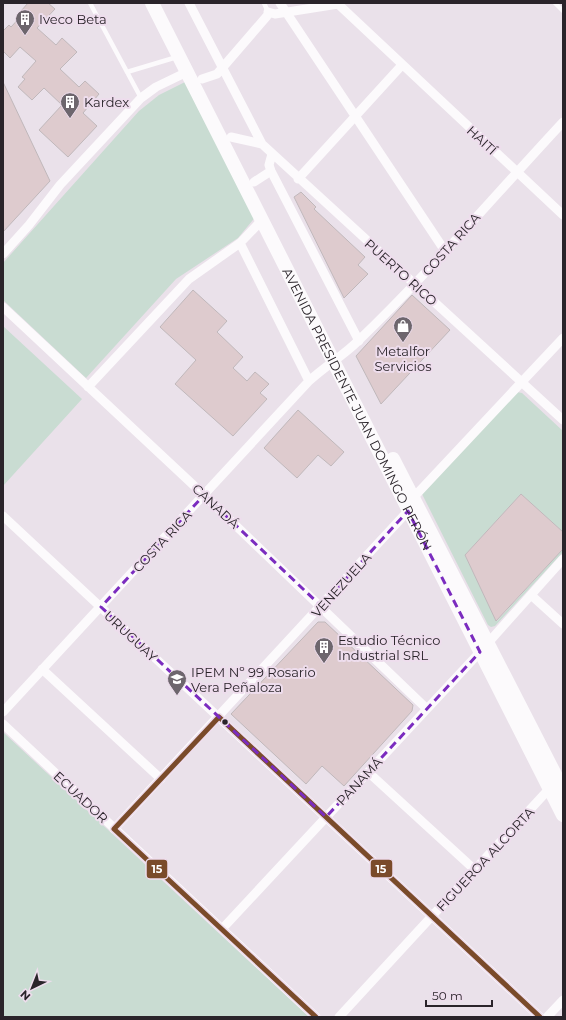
<svg xmlns="http://www.w3.org/2000/svg" width="566" height="1020" viewBox="0 0 566 1020" font-family="Montserrat,sans-serif">
	<rect width="100%" height="100%" fill="#eae1ea"/>
	<!-- green -->
	<path fill="#c9dcd2" d="M 187,81 L 257,215 L 238,238 L 176,279 L 86,378 L 3,300 L 3,263 L 139,111 L 159,95 Z
		M 3,326 L 82,399 L 3,486 Z
		M 517,392 L 522,393 L 563,431 L 563,532 L 521,494 L 465,555 L 497,621 L 563,549 L 563,552 L 495,626 L 491,627 L 488,625 L 422,494 Z
		M 3,732 L 309,1017 L 3,1017 Z"/>
	<!-- building -->
	<path fill="#decbce" stroke="#c0b8bb" d="M 28,3 L 48,3 L 55,9 L 37,28 L 56,45 L 62,38 L 77,52 L 60,69 L 79,87 L 85,81 L 99,94 L 83,113 L 97,126 L 68,157 L 39,130 L 62,105 L 44,88 L 32,100 L 18,87 L 25,79 L 22,77 L 36,61 L 20,47 L 10,58 L 3,51 L 3,31 L 9,25 L 11,27 L 23,14 L 21,11 Z
		M 3,82 L 50,181 L 3,232 Z
		M 301,192 L 316,207 L 314,209 L 365,257 L 358,265 L 368,274 L 344,298 L 294,197 Z
		M 193,290 L 227,321 L 217,332 L 243,357 L 233,368 L 247,381 L 255,372 L 269,384 L 260,393 L 267,399 L 233,436 L 175,384 L 196,360 L 160,327 Z
		M 412,295 L 450,330 L 381,404 L 356,356 Z
		M 298,410 L 344,452 L 331,466 L 318,455 L 297,478 L 264,448 Z
		M 521,494 L 563,532 L 563,549 L 496,621 L 465,555 Z
		M 318,622 L 325,622 L 413,705 L 412,711 L 344,786 L 322,766 L 306,784 L 231,714 Z"/>
	<g fill="none" stroke-linecap="round" stroke-linejoin="round">
		<!-- service -->
		<path stroke="#fcfafc" stroke-width="4.5" d="M 90,3 L 141,98
			M 264,3 L 268,12
			M 555,3 L 563,11
			M 127,72 L 177,57"/>
		<!-- minor -->
		<path stroke="#fcfafc" stroke-width="9" d="M 189,3 L 262,144
			M 280,3 L 445,251
			M 268,12 L 275,14 L 338,4 L 563,215
			M 202,79 L 217,74 L 267,16
			M 231,137 L 262,144 L 563,420
			M 272,154 L 269,165 L 271,171 L 359,341
			M 298,179 L 402,65
			M 254,182 L 271,171
			M 240,243 L 309,381
			M 3,254 L 29,225 L 60,185 L 141,98 L 156,87 L 187,72
			M 3,307 L 204,495 L 427,709
			M 88,387 L 189,279 L 240,243 L 263,219
			M 3,516 L 540,1017
			M 531,595 L 563,624
			M 488,643 L 563,559
			M 42,669 L 161,779
			M 3,712 L 309,381 C 325,366 343,356 358,341 C 430,272 495,195 563,122
			M 3,724 L 316,1017
			M 368,772 L 475,870
			M 114,829 L 408,511 L 413,498 L 563,338
			M 222,929 L 480,652
			M 339,1017 L 549,789
			M 547,1017 L 563,1000"/>
		<!-- primary -->
		<g stroke="#fcfafc" stroke-width="14">
			<path id="s1" d="M 152,3 L 563,815"/>
			<path d="M 393,459 L 563,790"/>
		</g>
		<defs>
			<path id="bus-1" d="M 316,1017 L 114,829 L 219,717 L 540,1017"/>
		</defs>
		<!-- bus-1 casing -->
		<use href="#bus-1" stroke="#eedded" stroke-width="8"/>
		<!-- bus-1 -->
		<use href="#bus-1" stroke="#7a4b2a" stroke-width="5"/>
	</g>
	<!-- marked area -->
	<path fill="none" stroke="#7b2cbf" stroke-width="3" stroke-dasharray="8 5" stroke-linejoin="round" d="M 204,495 L 321,606 L 408,511 L 480,652 L 326,817 L 101,607 Z"/>
	<!-- icons -->
	<defs>
		<symbol id="building-pin" viewBox="-11 -11 22 30"><path d="M0 17L-7.5 6A9.5 9.5 0 1 1 7.5 6Z" fill="#6d666d" stroke="#eedded"/><path d="M-4-6H4V6H1V3H-1V6H-4ZM-2.5-4.3h1.7v1.8h-1.7ZM.8-4.3h1.7v1.8H.8ZM-2.5-1h1.7V.8h-1.7ZM.8-1h1.7V.8H.8Z" fill="#fff"/></symbol>
		<symbol id="shop-pin" viewBox="-11 -11 22 30"><path d="M0 17L-7.5 6A9.5 9.5 0 1 1 7.5 6Z" fill="#6d666d" stroke="#eedded"/><path d="M-5-2.5h2.3a2.7 3.5 0 0 1 5.4 0H5L5.5 6h-11ZM-1.5-2.5h3a1.5 2.3 0 0 0-3 0Z" fill="#fff"/></symbol>
		<symbol id="school-pin" viewBox="-11 -11 22 30"><path d="M0 17L-7.5 6A9.5 9.5 0 1 1 7.5 6Z" fill="#6d666d" stroke="#eedded"/><path d="M0-5L7-2L0 1L-7-2ZM-4 1L0 2.5L4 1V4Q0 6-4 4Z" fill="#fff"/></symbol>
	</defs>
	<g fill-rule="evenodd">
		<use href="#building-pin" x="14" y="8" width="22" height="30"/>
		<use href="#building-pin" x="59" y="91" width="22" height="30"/>
		<use href="#shop-pin" x="392" y="315" width="22" height="30"/>
		<use href="#building-pin" x="313" y="636" width="22" height="30"/>
		<use href="#school-pin" x="166" y="668" width="22" height="30"/>
	</g>
	<!-- markers -->
	<circle fill="#2a242a" stroke="#eedded" stroke-width="1.5" cx="225" cy="722" r="3.5"/>
	<g text-anchor="middle" stroke-width="4" stroke-linejoin="round" paint-order="stroke">
		<!-- poi labels -->
		<g font-size="13" fill="#2a242a" stroke="#eedded" text-anchor="start">
			<text x="39" y="24">Iveco Beta</text>
			<text x="84" y="107">Kardex</text>
			<text x="403" y="356" text-anchor="middle">Metalfor<tspan x="403" dy="15">Servicios</tspan></text>
			<text x="338" y="645">Estudio Técnico<tspan x="338" dy="15">Industrial SRL</tspan></text>
			<text x="191" y="677">IPEM Nº 99 Rosario<tspan x="191" dy="15">Vera Peñaloza</tspan></text>
		</g>
		<!-- street labels -->
		<g font-size="13" fill="#2a242a" stroke="#eedded">
			<text transform="translate(482 140) rotate(43)" y="5">HAITÍ</text>
			<text transform="translate(451 244) rotate(-48)" y="5">COSTA RICA</text>
			<text transform="translate(401 272) rotate(42)" y="5">PUERTO RICO</text>
			<text dy="5" stroke="none"><textPath href="#s1" startOffset="455">AVENIDA PRESIDENTE JUAN DOMINGO PERÓN</textPath></text>
			<text transform="translate(216 506) rotate(43)" y="5">CANADÁ</text>
			<text transform="translate(162 541) rotate(-47)" y="5">COSTA RICA</text>
			<text transform="translate(341 585) rotate(-48)" y="5">VENEZUELA</text>
			<text transform="translate(131 636) rotate(43)" y="5">URUGUAY</text>
			<text transform="translate(359 781) rotate(-47)" y="5">PANAMÁ</text>
			<text transform="translate(81 797) rotate(43)" y="5">ECUADOR</text>
			<text transform="translate(485 859) rotate(-47)" y="5">FIGUEROA ALCORTA</text>
		</g>
	</g>
	<g stroke="#eedded" stroke-width="1.5">
		<rect x="370" y="859" width="23" height="19" rx="4" fill="#7a4b2a"/>
		<rect x="146" y="859" width="22" height="20" rx="4" fill="#7a4b2a"/>
	</g>
	<g font-size="11" text-anchor="middle" font-weight="bold" fill="#fff">
		<text x="381" y="873">15</text>
		<text x="157" y="873">15</text>
	</g>
	<!-- border -->
	<rect width="566" height="1020" fill="none" stroke="#2a242a" stroke-width="8"/>
	<!-- north arrow -->
	<g transform="translate(32 988) rotate(223)" stroke="#eedded" stroke-width="3" paint-order="stroke">
	<path d="M0-3L7 15L0 10L-7 15Z" fill="#2a242a"/>
	<text y="-6" font-size="11" font-weight="bold" text-anchor="middle" fill="#2a242a">N</text>
	</g>
	<!-- scale -->
	<path d="M426 1000v6h66v-6" fill="none" stroke="#2a242a" stroke-width="2"/>
	<text x="432" y="1000" font-size="12" fill="#2a242a" stroke="#eedded" stroke-width="3" paint-order="stroke">50 m</text>
</svg>
